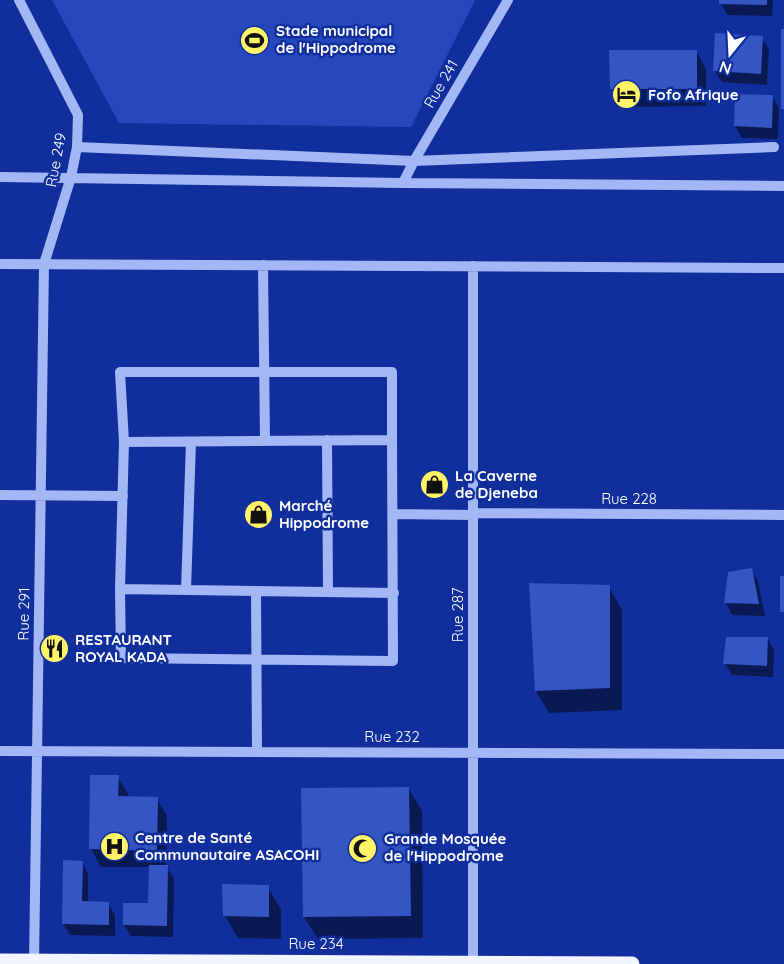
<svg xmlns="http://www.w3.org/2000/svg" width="784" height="964" viewBox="0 0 784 964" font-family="Quicksand,sans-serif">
	<rect width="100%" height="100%" fill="#102f9c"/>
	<!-- green -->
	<path fill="#2648bc" d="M 52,0 L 475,0 L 411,127 L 119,123 Z"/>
	<!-- shadow -->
	<path fill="#0007" d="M 720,0 L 773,0 L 772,16 L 727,15 Z
		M 762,38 L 769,49 L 767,85 L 722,82 L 715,71 Z
		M 696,51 L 706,69 L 706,106 L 621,107 L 611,89 L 611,52 Z
		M 772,96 L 779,108 L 778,139 L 742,138 L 735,126 Z
		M 751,570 L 758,581 L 765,616 L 732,615 L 726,603 L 729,573 Z
		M 609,587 L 622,610 L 622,710 L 549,713 L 536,691 Z
		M 767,638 L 774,650 L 773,677 L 732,675 L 725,664 Z
		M 92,776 L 118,777 L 128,794 L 128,798 L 157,799 L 167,816 L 166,867 L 174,878 L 173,937 L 131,936 L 124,925 L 149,905 L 150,867 L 101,867 L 91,849 Z
		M 408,788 L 422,811 L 423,938 L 318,939 L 304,917 Z
		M 82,862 L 88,874 L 88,903 L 108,904 L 115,915 L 115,936 L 70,935 L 63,924 Z
		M 268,887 L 281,910 L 281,939 L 238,938 L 225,916 Z"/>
	<!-- building -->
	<path fill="#3455c2" d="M 719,0 L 767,0 L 767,5 L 719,4 Z
		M 781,29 L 784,29 L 784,109 L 781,109 Z
		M 715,33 L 763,36 L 761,74 L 713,71 Z
		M 609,50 L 697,50 L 697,89 L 610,89 Z
		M 735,94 L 773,95 L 772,128 L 734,126 Z
		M 752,568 L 759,604 L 724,603 L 728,572 Z
		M 780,576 L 784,576 L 784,612 L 780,612 Z
		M 529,583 L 610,585 L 610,688 L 535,691 Z
		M 726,637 L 768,637 L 767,666 L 723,664 Z
		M 90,775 L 119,775 L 118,796 L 158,797 L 157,851 L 89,849 Z
		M 409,787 L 411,916 L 303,917 L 301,788 Z
		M 63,860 L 83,861 L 82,901 L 109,902 L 109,925 L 62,924 Z
		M 149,865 L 168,865 L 167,926 L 123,925 L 123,903 L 148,903 Z
		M 222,884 L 269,885 L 269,917 L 223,916 Z"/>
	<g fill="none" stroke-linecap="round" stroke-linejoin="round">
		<!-- minor -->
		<path stroke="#a4b7f5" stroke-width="10" d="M 19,0 L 78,115 L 77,147 L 71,177 L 44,264 L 34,964
			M 77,147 L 414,161 L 774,147
			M 0,177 L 403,183 L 784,186
			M 403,183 L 414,161 L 508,0
			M 0,264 L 784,268
			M 263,265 L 265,441
			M 327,440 L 328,592
			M 124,442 L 120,372 L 392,372 L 392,440
			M 0,495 L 123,496
			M 473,513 L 784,515
			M 393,514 L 473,515
			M 120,589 L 121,658 L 393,661 L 392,440 L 124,442 L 120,589 L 394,593
			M 186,590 L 191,442
			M 256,591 L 257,751
			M 0,751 L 784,754
			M 473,964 L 473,266"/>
		<!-- major -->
		<path stroke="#f2f4ff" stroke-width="15" d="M 0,961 L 632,964"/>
	</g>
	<!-- icons -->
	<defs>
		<symbol id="stadium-disc" viewBox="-11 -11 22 22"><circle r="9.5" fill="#fff468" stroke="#102f9c"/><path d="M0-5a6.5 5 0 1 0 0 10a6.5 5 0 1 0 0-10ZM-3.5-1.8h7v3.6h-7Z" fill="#111"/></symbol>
		<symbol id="hotel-disc" viewBox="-11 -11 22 22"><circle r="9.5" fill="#fff468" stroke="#102f9c"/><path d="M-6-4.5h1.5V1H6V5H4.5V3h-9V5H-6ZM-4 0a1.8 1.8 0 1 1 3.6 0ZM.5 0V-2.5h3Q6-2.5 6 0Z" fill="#111"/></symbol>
		<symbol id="shop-disc" viewBox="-11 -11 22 22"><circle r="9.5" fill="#fff468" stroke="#102f9c"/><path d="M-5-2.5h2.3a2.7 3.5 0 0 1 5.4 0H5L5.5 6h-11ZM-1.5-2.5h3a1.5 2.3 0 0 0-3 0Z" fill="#111"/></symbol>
		<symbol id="restaurant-disc" viewBox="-11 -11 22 22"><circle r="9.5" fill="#fff468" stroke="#102f9c"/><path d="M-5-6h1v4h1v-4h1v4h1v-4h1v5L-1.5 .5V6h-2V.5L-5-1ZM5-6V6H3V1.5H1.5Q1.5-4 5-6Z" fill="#111"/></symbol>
		<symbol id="hospital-disc" viewBox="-11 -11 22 22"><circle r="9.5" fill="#fff468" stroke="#102f9c"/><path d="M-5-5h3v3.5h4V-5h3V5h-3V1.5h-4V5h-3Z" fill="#111"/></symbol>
		<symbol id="mosque-disc" viewBox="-11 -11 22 22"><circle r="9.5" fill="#fff468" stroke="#102f9c"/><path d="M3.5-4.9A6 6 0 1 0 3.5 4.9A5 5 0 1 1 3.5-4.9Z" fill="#111"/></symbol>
	</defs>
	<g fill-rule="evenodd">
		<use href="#stadium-disc" x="238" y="24" width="33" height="33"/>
		<use href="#hotel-disc" x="610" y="78" width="33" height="33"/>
		<use href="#shop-disc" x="418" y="468" width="33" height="33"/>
		<use href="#shop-disc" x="242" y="498" width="33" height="33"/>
		<use href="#restaurant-disc" x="38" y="632" width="33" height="33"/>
		<use href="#hospital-disc" x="98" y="830" width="33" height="33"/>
		<use href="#mosque-disc" x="346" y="832" width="33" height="33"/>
	</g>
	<g text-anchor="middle" stroke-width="5" stroke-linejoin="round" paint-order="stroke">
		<!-- poi labels -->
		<g font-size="15" font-weight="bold" fill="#fff" stroke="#102f9c" text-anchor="start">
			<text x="276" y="36">Stade municipal<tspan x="276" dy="17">de l'Hippodrome</tspan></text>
			<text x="648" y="100">Fofo Afrique</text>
			<text x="455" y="481">La Caverne<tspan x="455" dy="17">de Djeneba</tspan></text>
			<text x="279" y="511">Marché<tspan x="279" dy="17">Hippodrome</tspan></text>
			<text x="75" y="645">RESTAURANT<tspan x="75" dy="17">ROYAL KADA</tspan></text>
			<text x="135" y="843">Centre de Santé<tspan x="135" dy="17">Communautaire ASACOHI</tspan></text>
			<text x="384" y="844">Grande Mosquée<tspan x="384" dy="17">de l'Hippodrome</tspan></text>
		</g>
		<!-- street labels -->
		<g font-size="15" fill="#fff" stroke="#102f9c">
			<text transform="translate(441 84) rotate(-60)" y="5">Rue 241</text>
			<text transform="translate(56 160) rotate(-79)" y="5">Rue 249</text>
			<text x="629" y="504">Rue 228</text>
			<text transform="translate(24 614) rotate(-89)" y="5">Rue 291</text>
			<text transform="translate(458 615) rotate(-90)" y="5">Rue 287</text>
			<text x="392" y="742">Rue 232</text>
			<text x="316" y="949">Rue 234</text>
		</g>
	</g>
	<!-- north arrow -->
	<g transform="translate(730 54) rotate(198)" stroke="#102f9c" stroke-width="4.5" paint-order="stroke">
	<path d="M0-4.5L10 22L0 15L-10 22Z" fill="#ffffff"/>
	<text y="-9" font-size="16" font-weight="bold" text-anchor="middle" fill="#ffffff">N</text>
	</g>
</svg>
